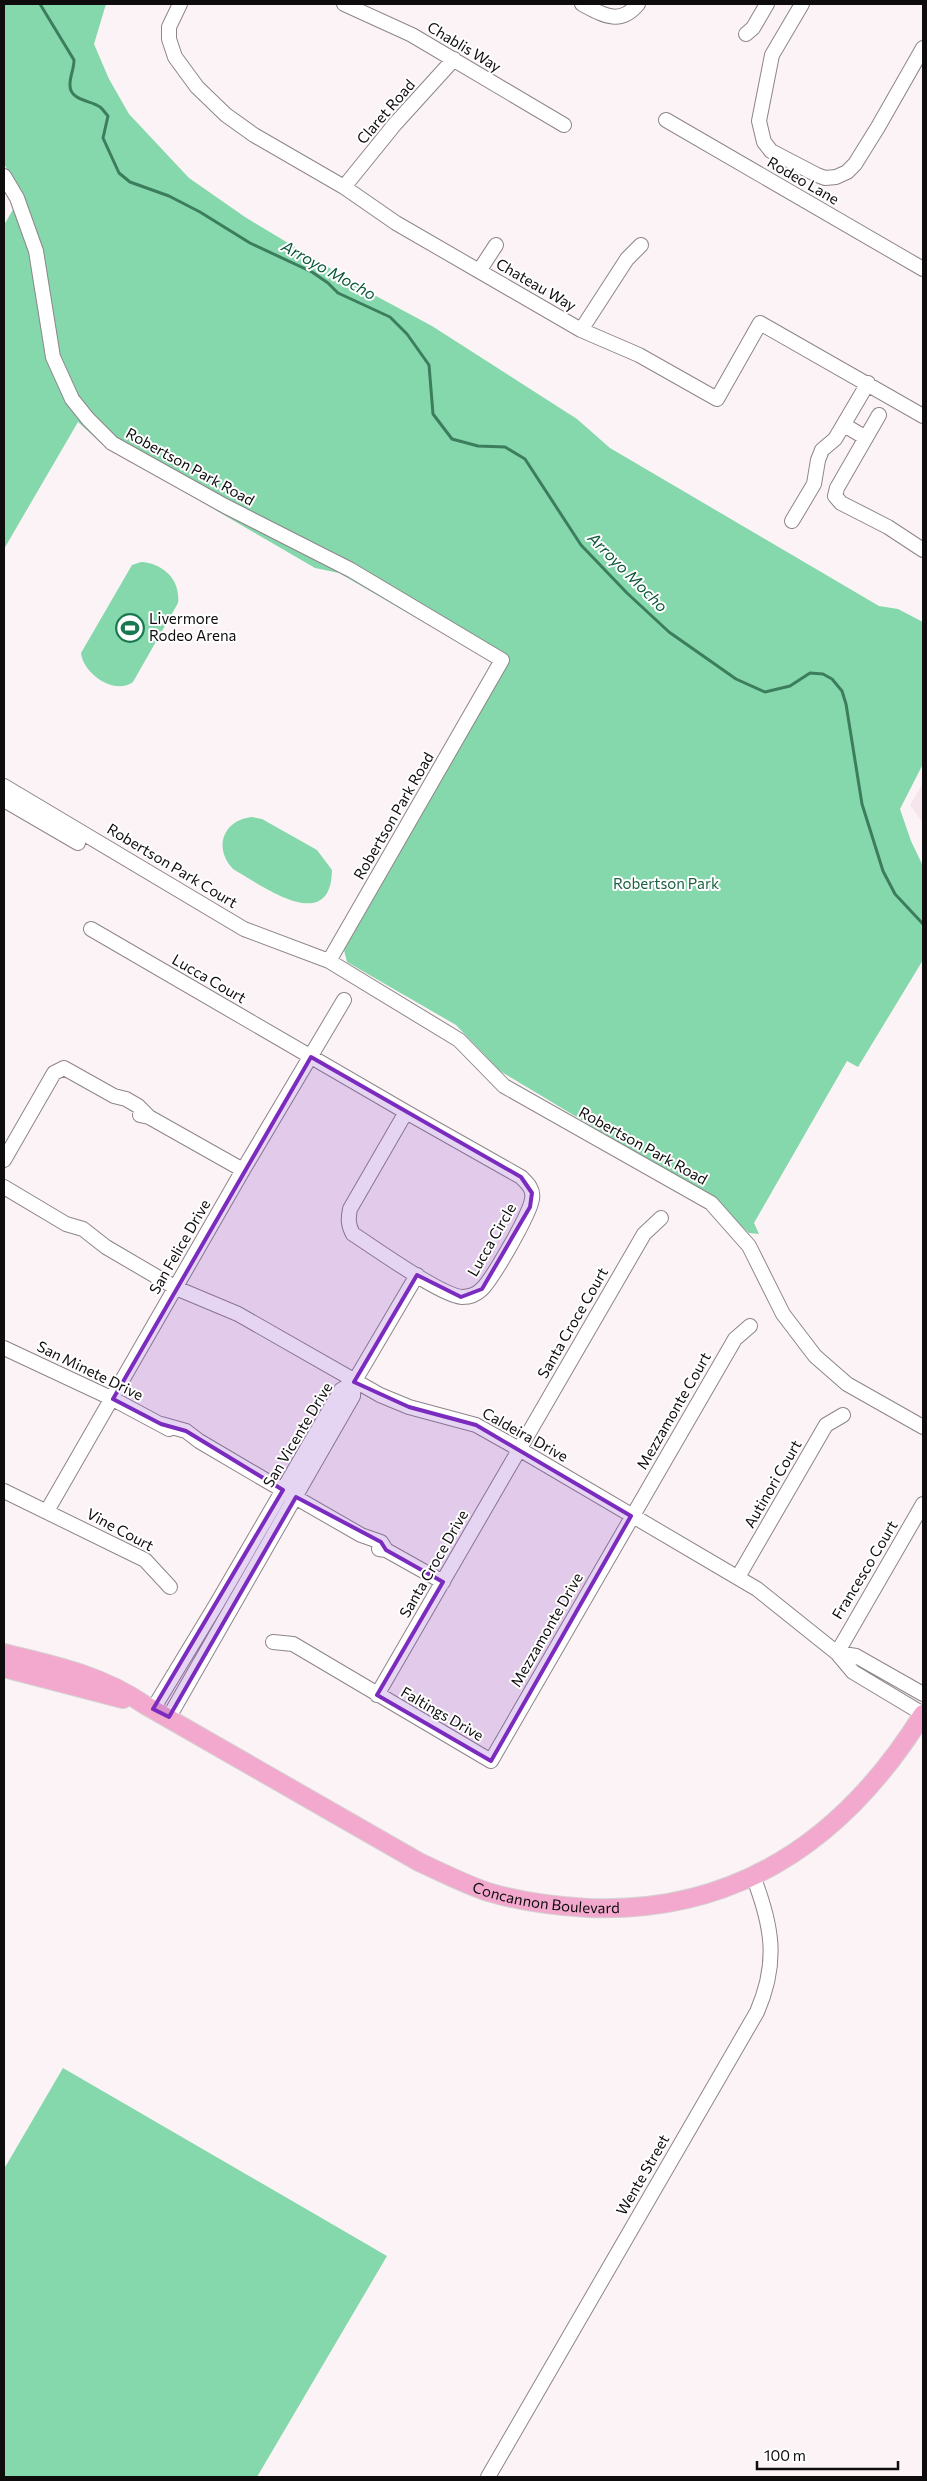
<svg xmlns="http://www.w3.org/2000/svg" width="927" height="2481" viewBox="0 0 927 2481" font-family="Commissioner,sans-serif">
	<rect width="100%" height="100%" fill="#fcf3f6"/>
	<!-- built -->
	<path fill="#f6e5ec" d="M 923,783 L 923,823 L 910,805 Z"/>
	<!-- green -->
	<path fill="#85d8ab" d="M 4,4 L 106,4 L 94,44 L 109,79 L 129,114 L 189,178 L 245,217 L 376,296 L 432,326 L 577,419 L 610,448 L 879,606 L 898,609 L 923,622 L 923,764 L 900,809 L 911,841 L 923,866 L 923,960 L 858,1067 L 847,1061 L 754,1223 L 759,1234 L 749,1233 L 713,1199 L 500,1071 L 456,1025 L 347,962 L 344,950 L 504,669 L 339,573 L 315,568 L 102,444 L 78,422 L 4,549 L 4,225 L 22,194 L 4,164 Z
		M 141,562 C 162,563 181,579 178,603 L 133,682 C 114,696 83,673 81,653 L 132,565 Z
		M 252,817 L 262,819 L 317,850 L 332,870 C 331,937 261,885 233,869 C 213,848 223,820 252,817 Z
		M 63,2068 L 387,2256 L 257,2477 L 4,2477 L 4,2169 Z"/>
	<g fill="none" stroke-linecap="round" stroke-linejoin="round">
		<!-- stream -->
		<path stroke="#3c7d5d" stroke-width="3" d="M 40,4 L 74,60 C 74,69 70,76 70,84 C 69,101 91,100 100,107 C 103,109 105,113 108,116 L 103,138 L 119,173 L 130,182 L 169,196 L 200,212 L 250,243 L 312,272 L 328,283 L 338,293 L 390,317 L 407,334 L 429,365 L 433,414 L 452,439 L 478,446 L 505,447 L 525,459 L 581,545 L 627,593 L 669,632 L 736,679 L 765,692 L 790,686 L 810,673 L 823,674 L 832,679 L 842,691 L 846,704 L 862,804 L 883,871 L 895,894 L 923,924"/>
		<defs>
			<path id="minor" d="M 180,4 L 169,27 L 169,39 L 175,57 L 197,87 L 226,115 L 254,135 L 344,187 L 396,223 L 479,271 L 581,330 L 639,355 L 717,399 L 760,323 L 923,416
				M 344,4 L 412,35 L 564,125
				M 582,4 C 603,15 620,26 638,4
				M 802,4 L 772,55 L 759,121 L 764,142 L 771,151 L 817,175 L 825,178 L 836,177 L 847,172 L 855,164 L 878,127 L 923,48
				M 746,34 L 753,28 L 767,4
				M 666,120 L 923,269
				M 4,176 L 17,198 L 36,251 L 53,357 L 72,399 L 88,419 L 112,443 L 225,506 L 351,570 L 502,660 L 329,961
				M 344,187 L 395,124 L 454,59
				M 479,271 L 496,245
				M 581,330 L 627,259 L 641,245
				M 879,415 L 837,488 L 835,496 L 841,503 L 888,527 L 923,550
				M 844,425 L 866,438
				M 792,521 L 814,484 L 818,460 L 822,450 L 835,439 L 868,383
				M 4,786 L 244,929 L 329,961 L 459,1040 L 504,1086 L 711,1203 L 749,1246 L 783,1314 L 815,1356 L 847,1384 L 923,1427
				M 4,800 L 78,843
				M 91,929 L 406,1112 L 350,1209 C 348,1219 348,1225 353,1234 C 375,1248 440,1295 462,1297 C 469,1297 477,1294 482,1289 C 493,1278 530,1214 532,1199 C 534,1189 527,1183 521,1177 L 406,1112
				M 140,1115 L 149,1117 L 243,1170
				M 4,1160 L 54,1073 L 64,1068 L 114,1096 L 126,1099 L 138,1106 L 149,1117
				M 4,1187 L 66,1224 L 83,1229 L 106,1247 L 176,1288 L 238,1314 L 380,1395 L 409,1407 L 476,1425 L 519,1449 L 757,1589 L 837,1653 L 853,1672 L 923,1714
				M 4,1348 L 113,1399 L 169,1429
				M 161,1424 L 186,1431 L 199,1441 L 267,1481 L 361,1535 L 381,1542 L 386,1550
				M 4,1491 L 145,1560 L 170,1587
				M 47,1511 L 243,1170 L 344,1000
				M 379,1549 L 386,1550 L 443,1582
				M 738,1577 L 826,1425 L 843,1415
				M 273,1642 L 293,1644 L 491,1761 L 735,1339 L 750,1326
				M 837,1653 L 923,1504
				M 837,1653 L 856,1656 L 923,1694
				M 377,1695 L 644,1234 L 661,1218
				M 153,1709 L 216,1605 L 341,1390 L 354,1382 L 417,1275
				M 169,1717 L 353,1396 L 354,1382
				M 488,2477 L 757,2012 C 779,1962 772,1925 753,1876"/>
			<g id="major">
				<path id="s1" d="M 4,1653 C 54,1665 102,1675 145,1705 L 419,1862 C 441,1872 464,1884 488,1892 C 521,1902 554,1906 588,1908 C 738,1914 846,1838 923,1714"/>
				<path d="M 4,1668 L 123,1699"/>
			</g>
		</defs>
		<!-- minor casing -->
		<use href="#minor" stroke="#8e8589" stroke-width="16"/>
		<!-- major casing -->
		<use href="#major" stroke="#d4d3d3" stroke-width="20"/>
		<!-- minor -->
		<use href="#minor" stroke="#fff" stroke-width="14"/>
		<!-- major -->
		<use href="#major" stroke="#f2a9cd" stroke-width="18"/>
	</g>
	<!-- marked area -->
	<path fill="#7b2cbf" fill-opacity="0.2" stroke="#7b2cbf" stroke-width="4" stroke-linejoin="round" d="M 311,1057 L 521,1177 L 532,1193 L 530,1207 L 482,1289 L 461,1297 L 417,1275 L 354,1382 L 409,1407 L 476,1425 L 631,1516 L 491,1761 L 377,1695 L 443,1582 L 386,1550 L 381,1542 L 296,1497 L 169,1717 L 153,1709 L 283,1490 L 186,1431 L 161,1424 L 113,1399 Z"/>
	<!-- icons -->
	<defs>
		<symbol id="stadium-ring" viewBox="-11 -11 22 22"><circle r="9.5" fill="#fff" stroke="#18784f" stroke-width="1.5"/><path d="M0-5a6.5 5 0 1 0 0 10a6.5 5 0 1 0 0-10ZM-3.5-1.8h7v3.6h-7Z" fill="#18784f"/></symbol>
	</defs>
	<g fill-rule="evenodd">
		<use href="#stadium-ring" x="114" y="612" width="32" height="32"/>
	</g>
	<g text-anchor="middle" stroke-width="4" stroke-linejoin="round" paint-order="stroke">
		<!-- street labels -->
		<g font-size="15" fill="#0f0c0d" stroke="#fff">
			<text transform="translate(464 47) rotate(31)" y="5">Chablis Way</text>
			<text transform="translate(386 112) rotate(-49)" y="5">Claret Road</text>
			<text transform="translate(803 181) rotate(30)" y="5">Rodeo Lane</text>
			<text transform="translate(536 285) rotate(30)" y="5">Chateau Way</text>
			<text transform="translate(190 467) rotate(29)" y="5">Robertson Park Road</text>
			<text transform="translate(394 816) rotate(-60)" y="5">Robertson Park Road</text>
			<text transform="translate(172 866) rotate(31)" y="5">Robertson Park Court</text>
			<text transform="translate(209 979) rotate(30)" y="5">Lucca Court</text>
			<text transform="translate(643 1146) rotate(29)" y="5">Robertson Park Road</text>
			<text transform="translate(492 1240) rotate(-60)" y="5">Lucca Circle</text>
			<text transform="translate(180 1247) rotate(-60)" y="5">San Felice Drive</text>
			<text transform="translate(573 1323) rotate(-60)" y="5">Santa Croce Court</text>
			<text transform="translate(90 1371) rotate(26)" y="5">San Minete Drive</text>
			<text transform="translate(674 1411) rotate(-60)" y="5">Mezzamonte Court</text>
			<text transform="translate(298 1435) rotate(-59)" y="5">San Vicente Drive</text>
			<text transform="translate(525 1435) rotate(29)" y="5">Caldeira Drive</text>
			<text transform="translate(773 1484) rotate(-60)" y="5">Autinori Court</text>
			<text transform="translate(120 1530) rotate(28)" y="5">Vine Court</text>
			<text transform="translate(434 1564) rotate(-60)" y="5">Santa Croce Drive</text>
			<text transform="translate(865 1570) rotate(-59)" y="5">Francesco Court</text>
			<text transform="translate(547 1630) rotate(-60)" y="5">Mezzamonte Drive</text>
			<text transform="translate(442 1714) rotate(30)" y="5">Faltings Drive</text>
			<text dy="5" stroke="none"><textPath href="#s1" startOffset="601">Concannon Boulevard</textPath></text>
			<text transform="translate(643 2175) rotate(-60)" y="5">Wente Street</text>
		</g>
		<!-- poi labels -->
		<g font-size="15" fill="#0f0c0d" stroke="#fff" text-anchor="start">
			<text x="149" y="624">Livermore<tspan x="149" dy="17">Rodeo Arena</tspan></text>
		</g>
		<!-- park labels -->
		<g font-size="15" fill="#1c6141" stroke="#fff">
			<text x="666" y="889">Robertson Park</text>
		</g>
		<!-- water labels -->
		<g font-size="16" font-style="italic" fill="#0d5738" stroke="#fff">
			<text transform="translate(329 270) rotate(29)" y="6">Arroyo Mocho</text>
			<text transform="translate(628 572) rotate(45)" y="6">Arroyo Mocho</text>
		</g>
	</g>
	<!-- border -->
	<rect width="927" height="2481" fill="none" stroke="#0f0c0d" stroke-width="10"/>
	<!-- scale -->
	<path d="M757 2461v8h141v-8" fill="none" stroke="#0f0c0d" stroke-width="2.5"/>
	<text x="764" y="2461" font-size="15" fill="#0f0c0d" stroke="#ffffff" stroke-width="4" paint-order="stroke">100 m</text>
</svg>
